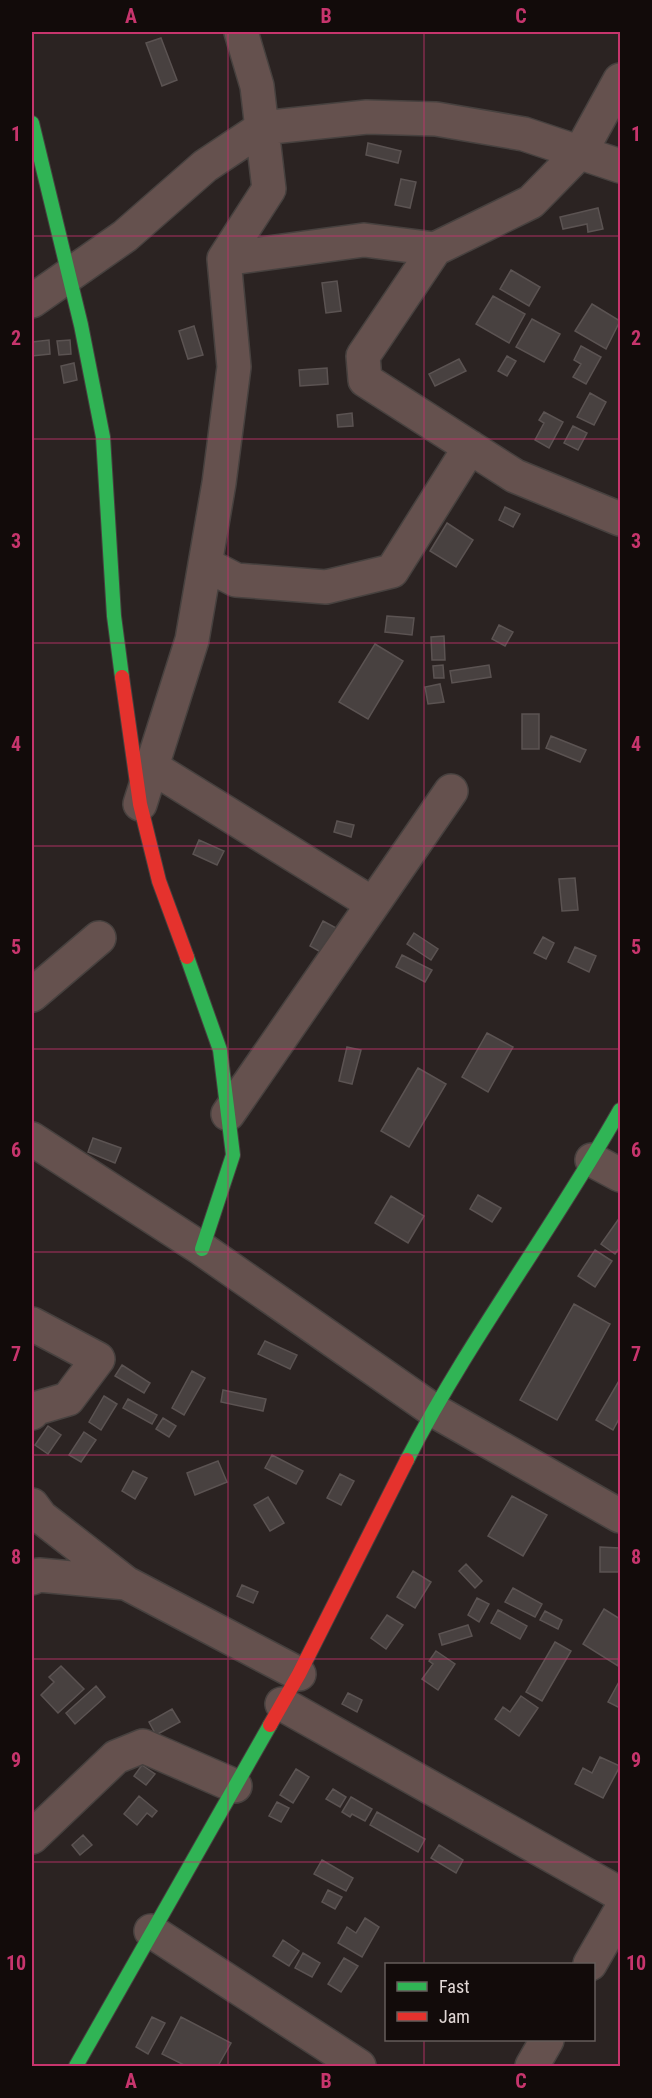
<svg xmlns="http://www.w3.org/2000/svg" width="652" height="2098" viewBox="0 0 652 2098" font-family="'Roboto Condensed',sans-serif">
	<rect width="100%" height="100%" fill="#2b2322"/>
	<!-- building -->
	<path fill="#484140" stroke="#5b5352" stroke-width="1.5" d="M 161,38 L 177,80 L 162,86 L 146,43 Z
		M 368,143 L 401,151 L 398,163 L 366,155 Z
		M 401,179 L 416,182 L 410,208 L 395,205 Z
		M 598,208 L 603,229 L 588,232 L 587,224 L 563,229 L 560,217 Z
		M 511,270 L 540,287 L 529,306 L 500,289 Z
		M 337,281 L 341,311 L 326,313 L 322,283 Z
		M 493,296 L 525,314 L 509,343 L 476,324 Z
		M 592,304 L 620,321 L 606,349 L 575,331 Z
		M 532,319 L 560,334 L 544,362 L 516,347 Z
		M 194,326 L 203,355 L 188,359 L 179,331 Z
		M 49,340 L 50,354 L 32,356 L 32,342 Z
		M 70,340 L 71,354 L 59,355 L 57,341 Z
		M 581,346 L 601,357 L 586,384 L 573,377 L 581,364 L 574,360 Z
		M 507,356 L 516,361 L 507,376 L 498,371 Z
		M 459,359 L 466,371 L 435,386 L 429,374 Z
		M 74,363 L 77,380 L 64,383 L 61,366 Z
		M 327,368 L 328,384 L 300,386 L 299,370 Z
		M 590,393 L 606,402 L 594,425 L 577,417 Z
		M 544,412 L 563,422 L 549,448 L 535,440 L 544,423 L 539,420 Z
		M 352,413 L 353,426 L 338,427 L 337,415 Z
		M 573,426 L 587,433 L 578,450 L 564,443 Z
		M 505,507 L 520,514 L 513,527 L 499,520 Z
		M 447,523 L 473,540 L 456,567 L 430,551 Z
		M 387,616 L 414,618 L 412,635 L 385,632 Z
		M 499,625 L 513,632 L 505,646 L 492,639 Z
		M 444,636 L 445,660 L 432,660 L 431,637 Z
		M 375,644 L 403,661 L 368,719 L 339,702 Z
		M 443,665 L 444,678 L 434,678 L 433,666 Z
		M 489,665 L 491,677 L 452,683 L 450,671 Z
		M 440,684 L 444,702 L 428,704 L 425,687 Z
		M 522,714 L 539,714 L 539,749 L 522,749 Z
		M 551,736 L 586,750 L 580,762 L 546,748 Z
		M 337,821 L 354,825 L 351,837 L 334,832 Z
		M 199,840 L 224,851 L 217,865 L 193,854 Z
		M 575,878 L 578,910 L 562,911 L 559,879 Z
		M 323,921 L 338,929 L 324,954 L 310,946 Z
		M 414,933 L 438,949 L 431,960 L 407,944 Z
		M 543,937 L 554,943 L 546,959 L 534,953 Z
		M 575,947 L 596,956 L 589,972 L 568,962 Z
		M 402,955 L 432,970 L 425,982 L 396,967 Z
		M 487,1033 L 513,1047 L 488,1092 L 462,1077 Z
		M 347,1047 L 361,1050 L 352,1084 L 339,1081 Z
		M 418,1068 L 446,1084 L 409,1147 L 381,1131 Z
		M 93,1138 L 121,1148 L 115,1163 L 88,1152 Z
		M 478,1195 L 501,1208 L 492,1222 L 470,1209 Z
		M 391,1196 L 424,1216 L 408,1243 L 375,1223 Z
		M 618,1220 L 620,1222 L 620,1247 L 615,1254 L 601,1244 Z
		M 595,1250 L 612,1261 L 595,1287 L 578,1276 Z
		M 574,1304 L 610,1324 L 557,1420 L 520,1400 Z
		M 265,1341 L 297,1355 L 290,1369 L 258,1354 Z
		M 122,1365 L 150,1383 L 144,1393 L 115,1376 Z
		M 192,1371 L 205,1378 L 184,1415 L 172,1408 Z
		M 620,1379 L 620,1417 L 613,1430 L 596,1420 Z
		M 223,1390 L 266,1399 L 263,1411 L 221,1402 Z
		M 104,1396 L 117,1404 L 101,1430 L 89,1422 Z
		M 128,1399 L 157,1415 L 152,1424 L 123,1408 Z
		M 163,1418 L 176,1426 L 169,1437 L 156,1429 Z
		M 48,1426 L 61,1435 L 48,1454 L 35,1445 Z
		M 84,1432 L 96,1440 L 81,1462 L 69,1455 Z
		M 272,1455 L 303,1471 L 296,1484 L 265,1468 Z
		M 218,1461 L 227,1482 L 195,1495 L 187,1473 Z
		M 133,1471 L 147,1478 L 135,1499 L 122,1491 Z
		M 340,1474 L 354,1481 L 341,1505 L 327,1498 Z
		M 512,1496 L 547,1515 L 523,1556 L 488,1536 Z
		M 268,1497 L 284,1523 L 270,1531 L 254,1505 Z
		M 600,1547 L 620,1548 L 620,1572 L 600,1572 Z
		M 466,1564 L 482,1581 L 475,1588 L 459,1571 Z
		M 413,1571 L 431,1582 L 415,1608 L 397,1597 Z
		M 242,1585 L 258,1592 L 253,1603 L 237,1596 Z
		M 513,1588 L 542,1604 L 535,1617 L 505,1602 Z
		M 477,1598 L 489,1604 L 479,1622 L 468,1615 Z
		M 604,1609 L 620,1619 L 618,1666 L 583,1644 Z
		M 498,1610 L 527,1626 L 520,1639 L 491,1623 Z
		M 545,1611 L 562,1620 L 558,1629 L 540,1620 Z
		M 387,1615 L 403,1625 L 386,1649 L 371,1638 Z
		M 468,1625 L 472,1636 L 442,1645 L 439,1634 Z
		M 555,1642 L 571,1651 L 542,1701 L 526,1692 Z
		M 436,1651 L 455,1664 L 438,1690 L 422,1679 L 433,1664 L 429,1661 Z
		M 61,1666 L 84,1689 L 58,1713 L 41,1695 L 54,1682 L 49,1677 Z
		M 620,1680 L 620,1708 L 608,1702 Z
		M 96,1686 L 105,1697 L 75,1724 L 66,1713 Z
		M 348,1693 L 362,1700 L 357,1712 L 342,1704 Z
		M 521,1696 L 538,1708 L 519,1736 L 495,1719 L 503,1707 L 510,1712 Z
		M 172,1709 L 180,1722 L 156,1735 L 149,1722 Z
		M 600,1757 L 620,1766 L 603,1798 L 575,1784 L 583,1768 L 592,1773 Z
		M 142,1765 L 155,1774 L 146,1785 L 134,1776 Z
		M 296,1769 L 309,1777 L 293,1803 L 280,1795 Z
		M 333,1789 L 346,1797 L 340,1807 L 326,1799 Z
		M 139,1796 L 157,1811 L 152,1817 L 147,1813 L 137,1825 L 124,1814 Z
		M 351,1797 L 372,1809 L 365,1821 L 352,1814 L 350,1817 L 342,1812 Z
		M 277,1802 L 289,1808 L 281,1822 L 269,1816 Z
		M 377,1812 L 425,1839 L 418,1852 L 370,1825 Z
		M 83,1835 L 92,1845 L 80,1855 L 72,1845 Z
		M 439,1845 L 463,1860 L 456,1873 L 431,1858 Z
		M 322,1860 L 353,1878 L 346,1891 L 314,1874 Z
		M 328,1890 L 342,1897 L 335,1909 L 322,1902 Z
		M 365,1918 L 379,1927 L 362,1957 L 338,1943 L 347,1927 L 356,1933 Z
		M 283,1940 L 299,1951 L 289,1966 L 273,1956 Z
		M 303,1953 L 320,1963 L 312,1977 L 295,1968 Z
		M 344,1958 L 358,1966 L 341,1992 L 328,1984 Z
		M 152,2017 L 165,2023 L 148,2054 L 136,2047 Z
		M 181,2017 L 231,2043 L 218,2066 L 186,2066 L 162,2054 Z"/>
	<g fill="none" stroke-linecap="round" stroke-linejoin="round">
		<defs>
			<path id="street" d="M 620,80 L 581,151 L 531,202 L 435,249 L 363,356 L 365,380 L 515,476 L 620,519
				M 224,259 L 364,240 L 435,249
				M 32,301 L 125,236 L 205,166 L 262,128 L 367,117 L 436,119 L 524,134 L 620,166
				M 205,564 L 236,580 L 326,587 L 392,571 L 470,447
				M 152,767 L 373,904
				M 140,804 L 192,640 L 219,483 L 234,367 L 224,259 L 269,189 L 257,86 L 241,32
				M 32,995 L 99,938
				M 228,1114 L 451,791
				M 32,1139 L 202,1249 L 433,1410 L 620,1516
				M 592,1160 L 620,1175
				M 32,1324 L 98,1359 L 68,1399 L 34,1409 L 32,1413
				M 32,1505 L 41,1517 L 126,1583
				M 32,1578 L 39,1575 L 126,1583 L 299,1674
				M 282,1704 L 620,1894
				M 32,1837 L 116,1757 L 143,1746 L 235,1786
				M 151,1931 L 359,2066
				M 590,1964 L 620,1912
				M 532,2066 L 547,2040"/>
			<path id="fast" d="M 32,123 L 81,325 L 103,437 L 114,616 L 122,677
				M 187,957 L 220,1050 L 233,1155 L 202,1249
				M 407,1460 C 469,1339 553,1229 620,1110
				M 76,2066 L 270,1725"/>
			<path id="jam" d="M 122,677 L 140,804 L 159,881 L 187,957
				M 270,1725 L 299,1674 L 407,1460"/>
		</defs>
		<!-- street casing -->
		<use href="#street" stroke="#47413f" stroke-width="36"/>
		<!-- fast casing -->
		<use href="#fast" stroke="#47413f" stroke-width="16"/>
		<!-- jam casing -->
		<use href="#jam" stroke="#47413f" stroke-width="16"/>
		<!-- street -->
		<use href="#street" stroke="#65514e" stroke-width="33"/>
		<!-- fast -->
		<use href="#fast" stroke="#30b455" stroke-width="14"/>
		<!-- jam -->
		<use href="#jam" stroke="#e5322d" stroke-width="14"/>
	</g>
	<!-- grid -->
	<path fill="none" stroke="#c7356d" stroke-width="1.5" stroke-opacity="0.55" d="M 228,32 L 228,2066M 424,32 L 424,1964M 32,236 L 620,236M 32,439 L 620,439M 32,643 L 620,643M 32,846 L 620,846M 32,1049 L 620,1049M 32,1252 L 620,1252M 32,1455 L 620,1455M 32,1659 L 620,1659M 32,1862 L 620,1862M 424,2040 L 424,2066"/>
	<!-- border -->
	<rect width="652" height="2098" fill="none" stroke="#120b0a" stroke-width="66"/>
	<!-- legend -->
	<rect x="385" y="1963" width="210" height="78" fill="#120b0a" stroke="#655d5b" stroke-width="1.5"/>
	<rect x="397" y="1982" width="30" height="9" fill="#30b455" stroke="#655d5b" stroke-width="1.5"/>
	<text x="439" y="1993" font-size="18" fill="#e1d7d5">Fast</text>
	<rect x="397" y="2012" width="30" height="9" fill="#e5322d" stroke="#655d5b" stroke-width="1.5"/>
	<text x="439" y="2023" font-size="18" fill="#e1d7d5">Jam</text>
	<rect x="33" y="33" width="586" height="2032" fill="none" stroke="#c7356d" stroke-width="2"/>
	<g font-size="20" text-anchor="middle" font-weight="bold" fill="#c7356d">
		<text x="131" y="23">A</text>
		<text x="326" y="23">B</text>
		<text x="521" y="23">C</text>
		<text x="16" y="141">1</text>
		<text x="636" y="141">1</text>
		<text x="16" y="345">2</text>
		<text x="636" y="345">2</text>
		<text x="16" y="548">3</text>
		<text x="636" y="548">3</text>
		<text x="16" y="751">4</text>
		<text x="636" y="751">4</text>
		<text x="16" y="954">5</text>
		<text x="636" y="954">5</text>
		<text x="16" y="1157">6</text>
		<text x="636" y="1157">6</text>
		<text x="16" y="1361">7</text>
		<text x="636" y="1361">7</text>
		<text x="16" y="1564">8</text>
		<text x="636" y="1564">8</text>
		<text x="16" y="1767">9</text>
		<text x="636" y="1767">9</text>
		<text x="16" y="1970">10</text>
		<text x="636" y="1970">10</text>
		<text x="131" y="2088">A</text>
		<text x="326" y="2088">B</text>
		<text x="521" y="2088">C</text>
	</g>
</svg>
